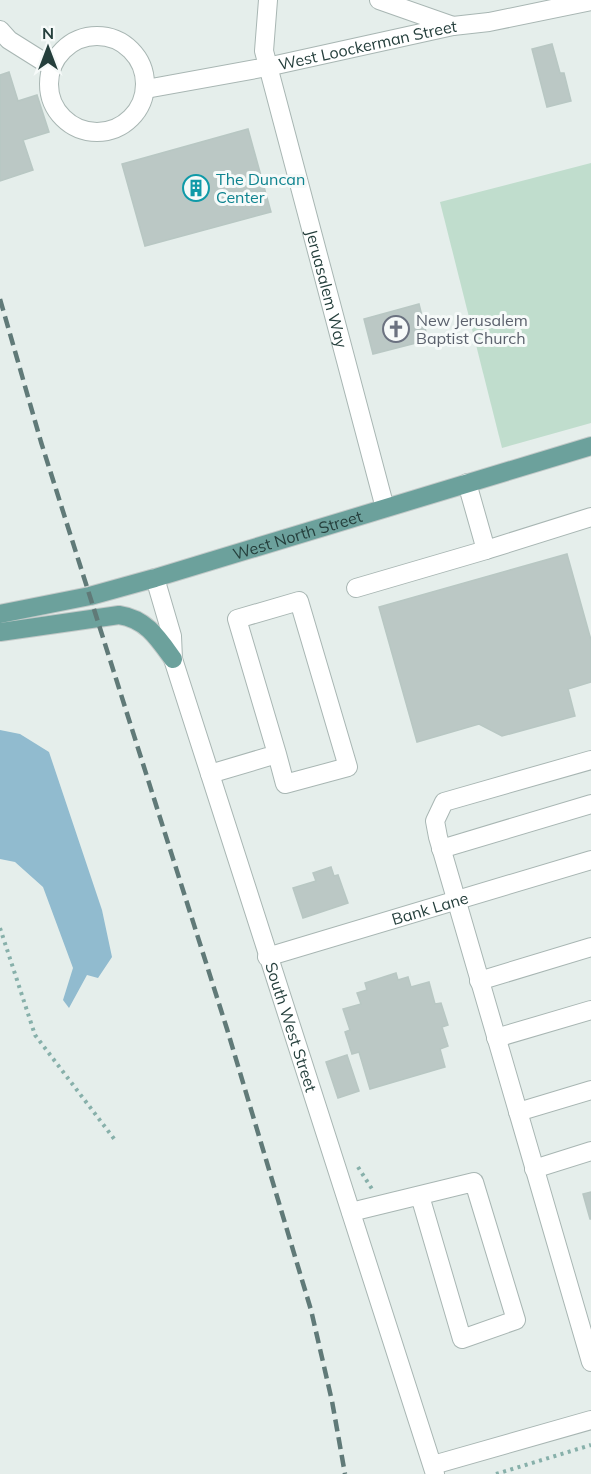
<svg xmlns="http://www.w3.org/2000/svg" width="591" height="1474" viewBox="0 0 591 1474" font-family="Mulish,sans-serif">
	<rect width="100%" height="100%" fill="#e5eeeb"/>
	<!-- green -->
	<path fill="#c0ddcd" d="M 591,163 L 591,423 L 502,448 L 440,202 Z"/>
	<!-- water -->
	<path fill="#91bbcf" d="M 0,730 L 20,734 L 49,752 L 102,910 L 112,957 L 98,978 L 87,975 L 69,1008 L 63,1000 L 73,968 L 43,887 L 15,862 L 0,859 Z"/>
	<!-- building -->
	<path fill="#bbc8c5" stroke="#b8c7c3" stroke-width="1.5" d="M 552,44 L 560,73 L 564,73 L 571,101 L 547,107 L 532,49 Z
		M 9,72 L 18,101 L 37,95 L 49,132 L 23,140 L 33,170 L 0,181 L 0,75 Z
		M 248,129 L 271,212 L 145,246 L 122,164 Z
		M 419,304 L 428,340 L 373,354 L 364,319 Z
		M 567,554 L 591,640 L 591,682 L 568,689 L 575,716 L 502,736 L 479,724 L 417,742 L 379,607 Z
		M 331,867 L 334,876 L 338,875 L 348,903 L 303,918 L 293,888 L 316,881 L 313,873 Z
		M 396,973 L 398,980 L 408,977 L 411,987 L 429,982 L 435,1004 L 441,1003 L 448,1025 L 442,1027 L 448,1046 L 440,1049 L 445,1067 L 370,1089 L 359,1052 L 352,1054 L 345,1032 L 350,1030 L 343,1009 L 361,1004 L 357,993 L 367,990 L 365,983 Z
		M 347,1055 L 359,1091 L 338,1098 L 326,1062 Z
		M 591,1192 L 591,1219 L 590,1219 L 583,1194 Z"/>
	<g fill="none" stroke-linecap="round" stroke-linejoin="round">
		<defs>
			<g id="minor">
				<path id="s1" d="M 268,0 L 264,51 L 385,508"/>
				<path d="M 379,0 L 453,26"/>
				<path d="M 0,30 L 9,40 L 52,67"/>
				<circle cx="97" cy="84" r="48"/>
				<path id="s2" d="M 146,89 L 267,67 L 453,26 L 489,22 L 591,1"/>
				<path d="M 467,483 L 486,550 L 591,517"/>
				<path id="s3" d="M 155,578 L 172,636 L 173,659 L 435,1474"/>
				<path d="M 356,588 L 486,550"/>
				<path d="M 591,760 L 444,802 L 435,821 L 438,837 L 591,1362"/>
				<path d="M 210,774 L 277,754 L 237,619 L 299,601 L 348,767 L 285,784 L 277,754"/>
				<path d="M 441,849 L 591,804"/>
				<path id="s4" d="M 267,957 L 591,860"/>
				<path d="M 479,981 L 591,947"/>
				<path d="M 496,1038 L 591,1010"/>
				<path d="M 518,1112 L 591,1090"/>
				<path d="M 534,1169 L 591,1151"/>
				<path d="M 351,1212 L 474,1182 L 516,1320 L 462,1339 L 420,1196"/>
				<path d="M 433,1465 L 591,1420"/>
			</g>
			<g id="major">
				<path id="s5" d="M 0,614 L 90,596 L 155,578 L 591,446"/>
				<path d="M 0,632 L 119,615 C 146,619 158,638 173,659"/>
			</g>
		</defs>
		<!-- minor casing -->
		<use href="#minor" stroke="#a8b6b3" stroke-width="20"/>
		<!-- major casing -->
		<use href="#major" stroke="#c2c9c8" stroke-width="20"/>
		<!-- path -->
		<path stroke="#87b0aa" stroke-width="4" stroke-dasharray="3 4.5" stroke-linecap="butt" d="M 0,928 L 35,1035 L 115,1140
			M 358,1167 L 372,1189
			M 496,1474 L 591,1445"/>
		<!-- minor -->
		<use href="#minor" stroke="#fff" stroke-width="18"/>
		<!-- major -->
		<use href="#major" stroke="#6ca19c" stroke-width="18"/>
		<!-- rail -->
		<path stroke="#607a78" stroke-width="4.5" stroke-dasharray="12 6" stroke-linecap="butt" d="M 0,299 L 41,442 L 227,1029 L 311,1310 L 332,1401 L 345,1474"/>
	</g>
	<!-- icons -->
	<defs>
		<symbol id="building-ring" viewBox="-11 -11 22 22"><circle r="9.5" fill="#f6faf9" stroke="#0f9aa8" stroke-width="1.5"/><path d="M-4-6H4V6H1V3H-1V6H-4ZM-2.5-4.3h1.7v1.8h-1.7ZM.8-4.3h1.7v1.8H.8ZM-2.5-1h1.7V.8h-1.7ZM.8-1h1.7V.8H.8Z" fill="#0f9aa8"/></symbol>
		<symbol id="church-ring" viewBox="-11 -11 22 22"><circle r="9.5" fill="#f6faf9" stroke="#6b7280" stroke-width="1.5"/><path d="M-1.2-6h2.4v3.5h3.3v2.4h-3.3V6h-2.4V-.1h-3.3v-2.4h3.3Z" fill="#6b7280"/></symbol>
	</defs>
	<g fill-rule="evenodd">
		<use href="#building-ring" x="181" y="173" width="30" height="30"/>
		<use href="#church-ring" x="381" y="314" width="30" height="30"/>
	</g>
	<g text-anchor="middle" stroke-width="6" stroke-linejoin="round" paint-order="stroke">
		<!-- street labels -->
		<g font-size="16" fill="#253f3c" stroke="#f6faf9">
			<text dy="6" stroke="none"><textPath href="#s2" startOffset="226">West Loockerman Street</textPath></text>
			<text dy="6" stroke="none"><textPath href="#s1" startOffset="297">Jeruasalem Way</textPath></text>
			<text dy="6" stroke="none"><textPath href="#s5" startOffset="308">West North Street</textPath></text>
			<text dy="6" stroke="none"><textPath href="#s4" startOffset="170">Bank Lane</textPath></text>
			<text dy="6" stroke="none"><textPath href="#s3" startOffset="470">South West Street</textPath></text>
		</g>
		<!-- culture labels -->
		<g font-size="16" fill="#0d838f" stroke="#f6faf9" text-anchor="start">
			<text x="216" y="185">The Duncan<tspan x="216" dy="18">Center</tspan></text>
		</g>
		<!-- worship labels -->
		<g font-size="16" fill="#5b616d" stroke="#f6faf9" text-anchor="start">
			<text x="416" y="326">New Jerusalem<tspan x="416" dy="18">Baptist Church</tspan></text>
		</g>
	</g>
	<!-- north arrow -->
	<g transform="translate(48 48)" stroke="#f6faf9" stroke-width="4.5" paint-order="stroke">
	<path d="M0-4.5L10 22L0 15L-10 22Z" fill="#253f3c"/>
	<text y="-9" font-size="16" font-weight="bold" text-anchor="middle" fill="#253f3c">N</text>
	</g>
</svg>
